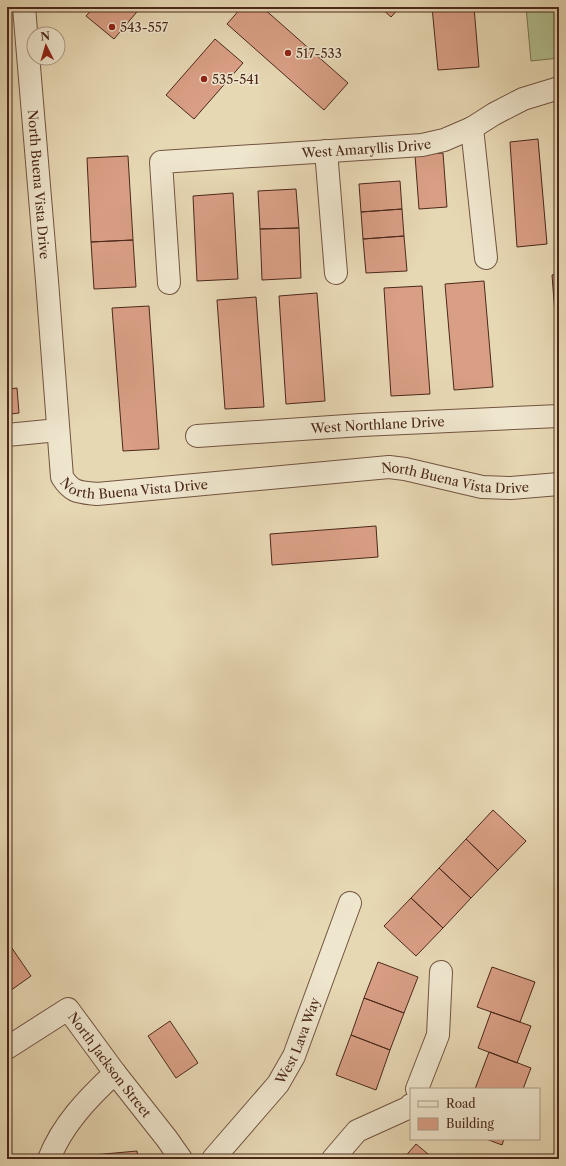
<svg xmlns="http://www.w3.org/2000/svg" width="566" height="1166" viewBox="0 0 566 1166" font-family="'Libre Caslon Text',serif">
	<rect width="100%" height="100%" fill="#e7d8b4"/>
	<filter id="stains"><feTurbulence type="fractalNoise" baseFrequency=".005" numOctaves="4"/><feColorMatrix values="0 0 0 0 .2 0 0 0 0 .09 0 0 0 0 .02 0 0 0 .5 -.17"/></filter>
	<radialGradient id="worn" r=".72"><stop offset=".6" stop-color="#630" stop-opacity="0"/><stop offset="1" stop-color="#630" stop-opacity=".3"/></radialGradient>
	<!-- green -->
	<path fill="#b2bf90" stroke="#7e7455" d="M 526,7 L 559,7 L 559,58 L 531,61 Z"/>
	<!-- building -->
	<path fill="#d99f85" stroke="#4b281a" d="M 94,7 L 141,7 L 114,39 L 86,16 Z
		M 242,7 L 262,7 L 348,83 L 324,110 L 227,24 Z
		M 380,7 L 400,7 L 391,17 Z
		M 432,7 L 474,7 L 479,67 L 438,70 Z
		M 215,39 L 243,63 L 194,119 L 166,95 Z
		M 538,139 L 547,244 L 517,247 L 510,142 Z
		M 443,153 L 447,207 L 419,209 L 415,155 Z
		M 128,156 L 133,240 L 91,242 L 87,158 Z
		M 400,181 L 402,209 L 361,212 L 359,184 Z
		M 296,189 L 299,228 L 260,229 L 258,191 Z
		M 233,193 L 238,279 L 197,281 L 193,196 Z
		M 402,209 L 404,236 L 363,239 L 361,212 Z
		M 299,228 L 301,278 L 262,280 L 260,229 Z
		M 404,236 L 407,271 L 366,273 L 363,239 Z
		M 133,240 L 136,287 L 94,289 L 91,242 Z
		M 559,274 L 559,366 L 552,275 Z
		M 484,281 L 493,387 L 454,390 L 445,284 Z
		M 422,286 L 430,394 L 391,396 L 384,288 Z
		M 317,293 L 325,401 L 286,404 L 279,296 Z
		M 256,297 L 264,407 L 225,409 L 217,300 Z
		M 149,306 L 159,449 L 123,451 L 112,308 Z
		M 7,373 L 9,389 L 17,388 L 19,413 L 11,414 L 12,420 L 7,420 Z
		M 376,526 L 378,557 L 272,565 L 270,534 Z
		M 493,810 L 526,841 L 498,870 L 466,839 Z
		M 466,839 L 498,870 L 471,898 L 439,868 Z
		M 439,868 L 471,898 L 443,928 L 411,898 Z
		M 411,898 L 443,928 L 416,956 L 384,926 Z
		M 7,941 L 31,976 L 7,993 Z
		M 378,962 L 418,977 L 404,1013 L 364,998 Z
		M 492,967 L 535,982 L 520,1022 L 477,1007 Z
		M 364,998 L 404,1013 L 390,1050 L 351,1035 Z
		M 491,1012 L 531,1026 L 517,1063 L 478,1048 Z
		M 170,1021 L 198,1063 L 176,1078 L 148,1036 Z
		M 351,1035 L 390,1050 L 376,1090 L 336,1075 Z
		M 489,1052 L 531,1068 L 523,1089 L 475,1089 Z
		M 486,1139 L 504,1139 L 502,1145 Z
		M 416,1144 L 434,1159 L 403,1159 Z
		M 137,1151 L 138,1159 L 93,1159 L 93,1155 Z"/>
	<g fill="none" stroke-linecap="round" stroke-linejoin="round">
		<defs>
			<g id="minor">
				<path id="s1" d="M 24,7 L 47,281 L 62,477 C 72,493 79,492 97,494 L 389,467 L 405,469 L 482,487 L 511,488 L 559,484"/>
				<path d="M 472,128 L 486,258"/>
				<path d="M 326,151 L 336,273"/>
				<path id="s2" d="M 169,283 L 161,162 L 422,145 L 444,140 L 472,128 L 494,114 L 523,99 L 559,88"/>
				<path d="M 7,435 L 58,430"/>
				<path id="s3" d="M 197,436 L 361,425 L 559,416"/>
				<path id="s4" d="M 7,1048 L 68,1009 L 115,1073 L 167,1139 L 181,1159"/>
				<path d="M 417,1089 L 438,1035 L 441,972"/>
				<path d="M 49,1159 C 62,1125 88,1098 115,1073"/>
				<path id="s5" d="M 213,1159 L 278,1084 L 294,1056 L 350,903"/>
				<path d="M 333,1159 L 357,1131 L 410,1107 L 411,1105"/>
			</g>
		</defs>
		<!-- minor casing -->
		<use href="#minor" stroke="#725440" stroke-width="24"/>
		<!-- minor -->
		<use href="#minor" stroke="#efe6ce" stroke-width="22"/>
	</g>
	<!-- markers -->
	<g fill="#8f2418" stroke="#efe6ce" stroke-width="1.5">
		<circle cx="112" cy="27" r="4"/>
		<circle cx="288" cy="53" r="4"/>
		<circle cx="204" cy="79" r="4"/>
	</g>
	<g text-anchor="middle" stroke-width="3" stroke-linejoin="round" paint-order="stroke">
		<!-- poi labels -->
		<g font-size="13" fill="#4b281a" stroke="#efe6ce" text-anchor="start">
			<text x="120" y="32">543-557</text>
			<text x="296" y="58">517-533</text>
			<text x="212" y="84">535-541</text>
		</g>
		<!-- street labels -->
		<g font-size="13" fill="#4b281a" stroke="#efe6ce">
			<text dy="5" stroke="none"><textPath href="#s2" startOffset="327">West Amaryllis Drive</textPath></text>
			<text dy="5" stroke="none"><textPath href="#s1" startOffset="178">North Buena Vista Drive</textPath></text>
			<text dy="5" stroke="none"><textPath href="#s3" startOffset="181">West Northlane Drive</textPath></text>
			<text dy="5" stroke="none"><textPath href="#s1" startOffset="873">North Buena Vista Drive</textPath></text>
			<text dy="5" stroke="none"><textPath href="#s1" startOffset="549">North Buena Vista Drive</textPath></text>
			<text dy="5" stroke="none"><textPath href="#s5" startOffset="147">West Lava Way</textPath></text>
			<text dy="5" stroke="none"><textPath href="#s4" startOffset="142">North Jackson Street</textPath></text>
		</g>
	</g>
	<!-- margin -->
	<rect width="566" height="1166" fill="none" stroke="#e7d8b4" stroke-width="24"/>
	<rect x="8" y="8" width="550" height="1150" fill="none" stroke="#4b281a" stroke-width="2"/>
	<rect x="12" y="12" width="542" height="1142" fill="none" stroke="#4b281a"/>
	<!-- legend -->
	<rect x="410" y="1088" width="130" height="52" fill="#efe6ce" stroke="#ad9a86"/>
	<rect x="418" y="1101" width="20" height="6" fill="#efe6ce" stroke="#ad9a86"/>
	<text x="446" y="1108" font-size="12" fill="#4b281a">Road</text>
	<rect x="418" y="1118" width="20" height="12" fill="#d99f85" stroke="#ad9a86"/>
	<text x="446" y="1128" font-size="12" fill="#4b281a">Building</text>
	<!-- north arrow -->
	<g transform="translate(46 46) rotate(355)"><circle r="19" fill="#efe6ce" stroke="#ad9a86"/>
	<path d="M0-3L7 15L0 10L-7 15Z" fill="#8f2418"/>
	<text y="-6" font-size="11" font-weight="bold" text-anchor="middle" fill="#4b281a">N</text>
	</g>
	<rect width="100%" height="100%" filter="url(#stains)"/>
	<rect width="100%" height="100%" fill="url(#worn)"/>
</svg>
